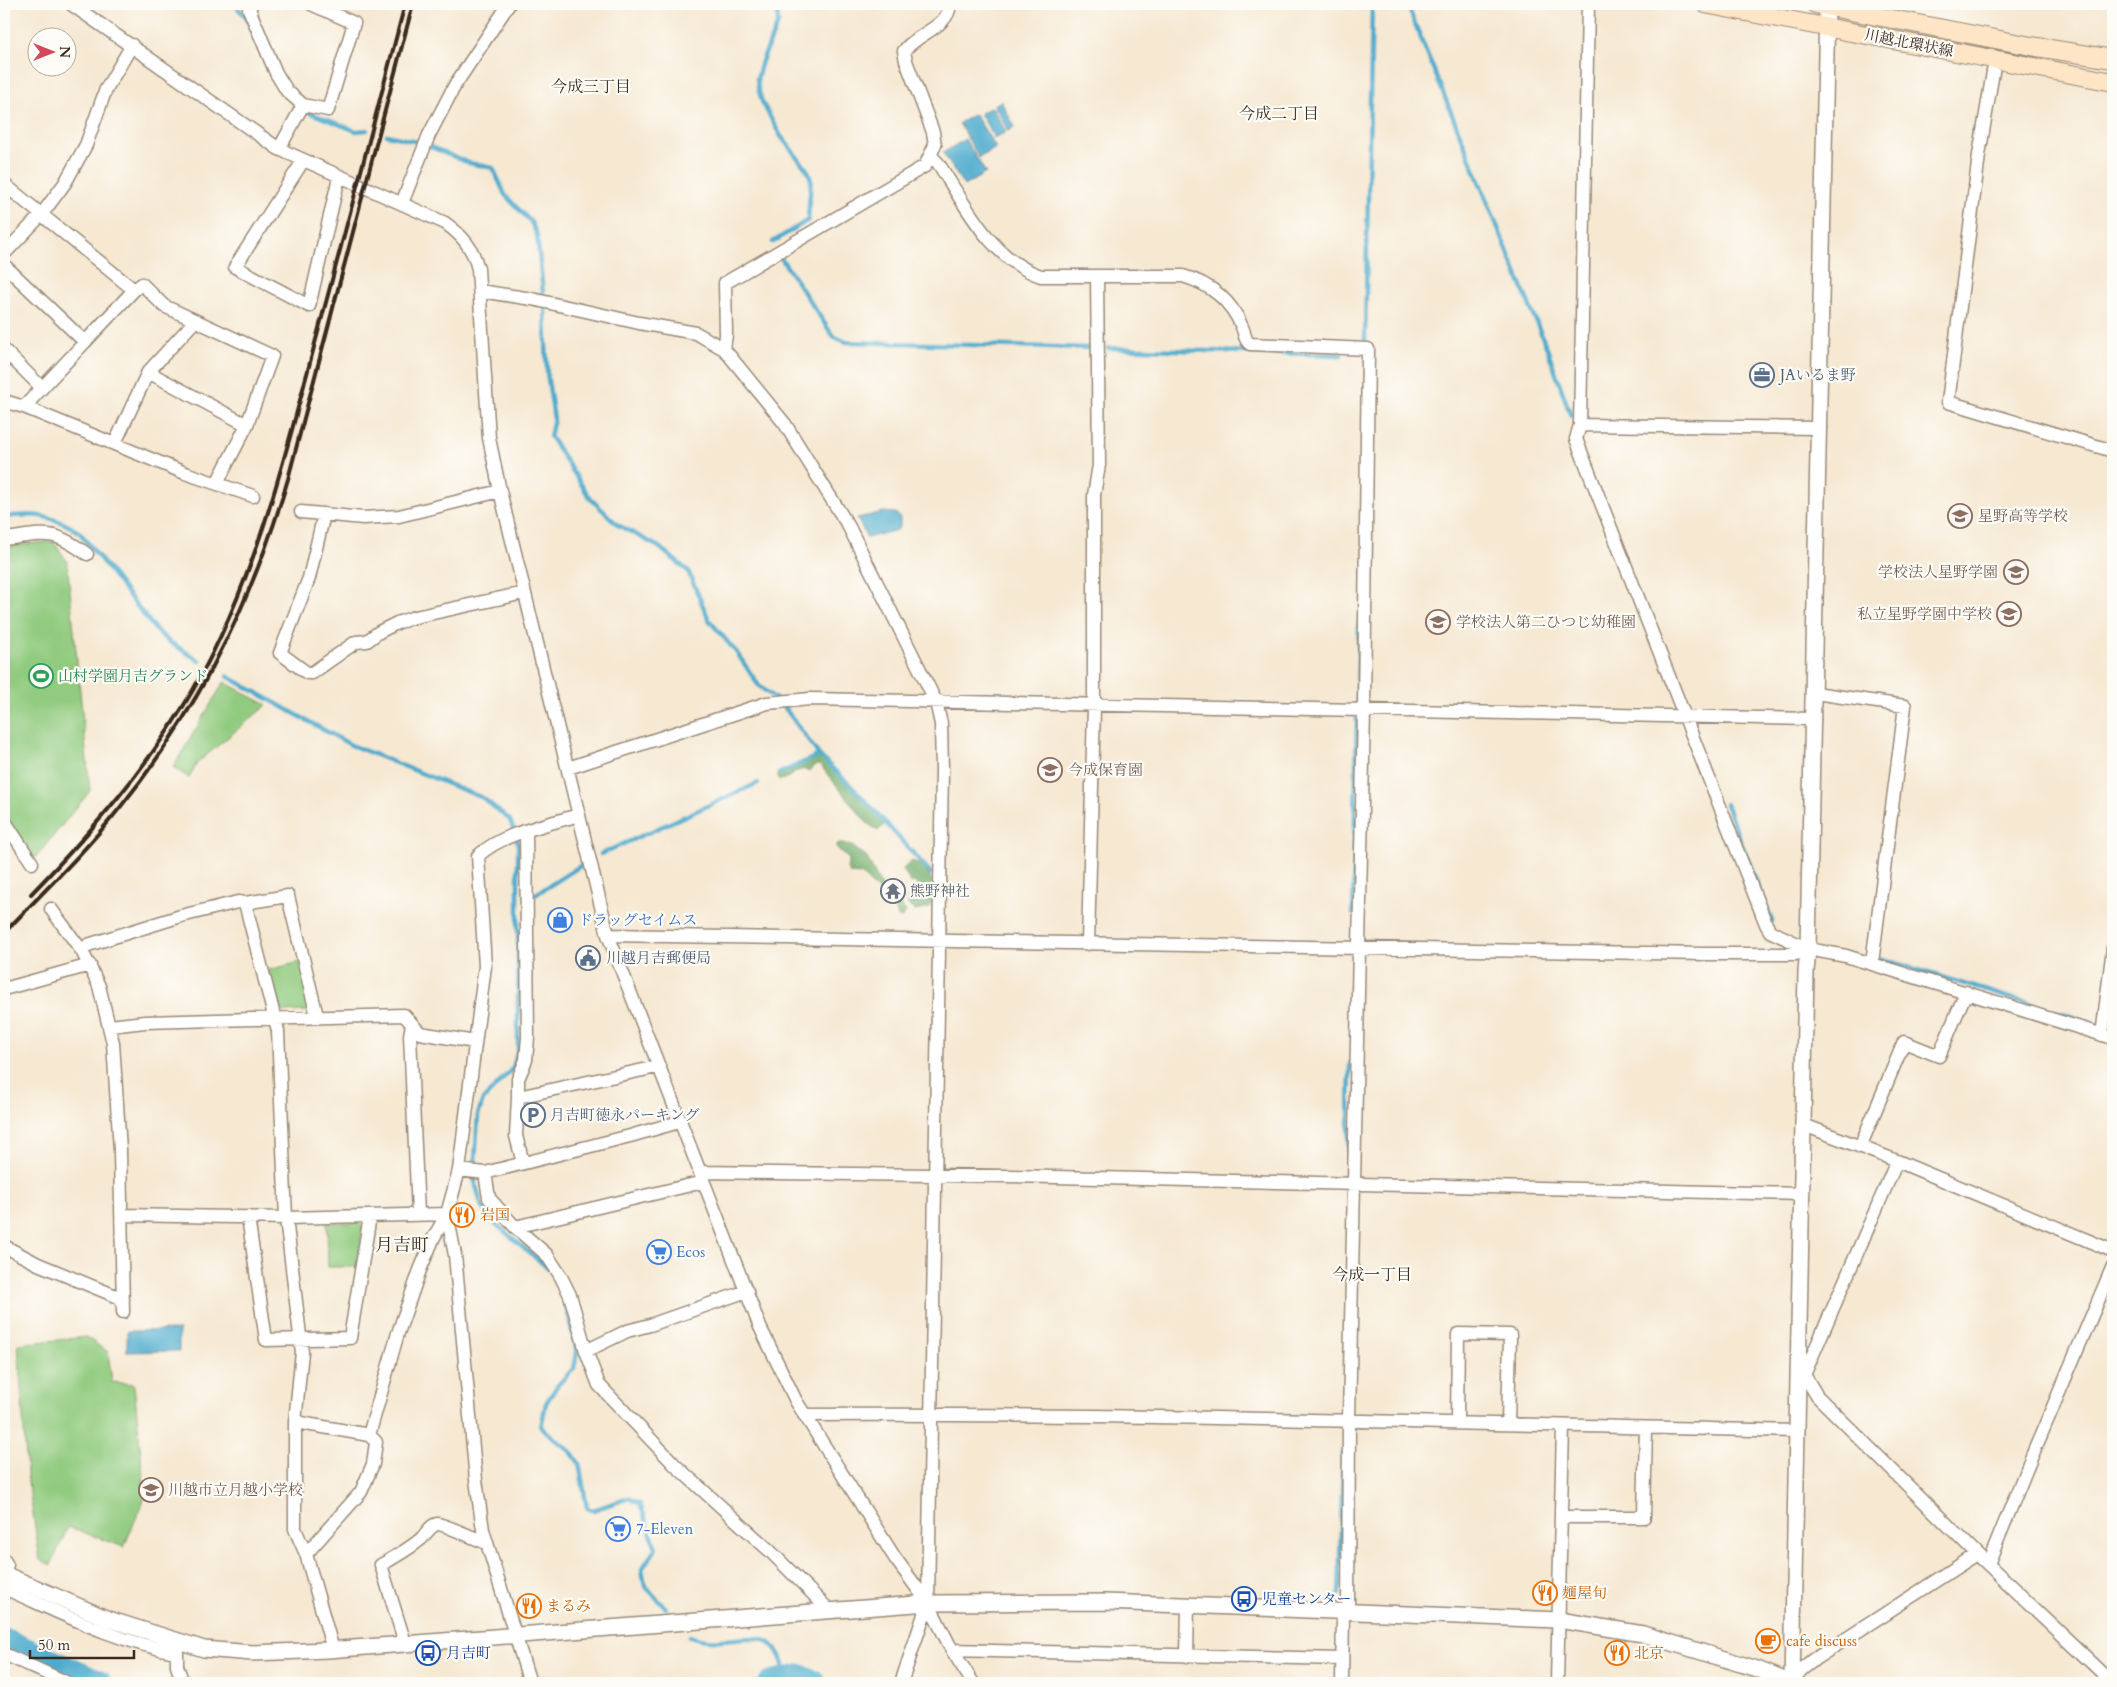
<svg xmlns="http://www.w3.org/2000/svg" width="2117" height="1687" viewBox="0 0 2117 1687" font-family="Cardo,'Noto Serif JP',serif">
	<rect width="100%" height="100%" fill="#fdfcf7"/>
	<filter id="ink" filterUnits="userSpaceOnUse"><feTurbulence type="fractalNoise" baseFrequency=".02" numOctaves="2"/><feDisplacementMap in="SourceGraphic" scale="10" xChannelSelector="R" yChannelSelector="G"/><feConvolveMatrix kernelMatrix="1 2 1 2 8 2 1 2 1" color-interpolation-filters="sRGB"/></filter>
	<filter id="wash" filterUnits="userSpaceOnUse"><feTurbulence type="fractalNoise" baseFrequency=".0096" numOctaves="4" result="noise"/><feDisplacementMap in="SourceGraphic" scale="20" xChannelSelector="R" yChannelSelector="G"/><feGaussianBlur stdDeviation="1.12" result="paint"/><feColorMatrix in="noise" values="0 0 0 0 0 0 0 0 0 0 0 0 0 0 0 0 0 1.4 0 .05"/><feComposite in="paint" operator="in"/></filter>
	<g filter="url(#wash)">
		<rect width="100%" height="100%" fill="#f6e8d1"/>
		<!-- green -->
		<path fill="#91cb7f" stroke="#667a4e" d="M 53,541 L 67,561 L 90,791 L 36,857 L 32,856 L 4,813 L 4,547 Z
			M 224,682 L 267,705 L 197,763 L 189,778 L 173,767 Z
			M 300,962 L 311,1007 L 309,1011 L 282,1012 L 268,970 Z
			M 327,1223 L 359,1223 L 363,1227 L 357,1267 L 328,1267 Z
			M 86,1337 L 108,1352 L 112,1382 L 134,1384 L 145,1497 L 124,1547 L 68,1527 L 51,1565 L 40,1560 L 27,1475 L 18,1344 Z"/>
		<!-- forest -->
		<path fill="#74af6e" stroke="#586c46" d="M 818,757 C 844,773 864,797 884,820 L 886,823 L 878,831 L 867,823 L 820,765 L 814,765 L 810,771 C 796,765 791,780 779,780 L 777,773 Z
			M 838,843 L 852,846 L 866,856 L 880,884 L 901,901 L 901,906 L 906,911 L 902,918 L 898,917 L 895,908 L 861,874 L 849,873 L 847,868 L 849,859 L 836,848 Z
			M 912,861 C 932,866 938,891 929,908 L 915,911 L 908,905 L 908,897 L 918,887 L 915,882 L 910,882 L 903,869 Z"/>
		<!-- water -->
		<path fill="#4eabcd" stroke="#446a76" d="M 1001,101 L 1015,127 L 1008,131 L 994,105 Z
			M 992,107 L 1006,132 L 994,138 L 980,113 Z
			M 975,114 L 996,148 L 979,158 L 959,123 Z
			M 965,139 L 986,173 L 964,186 L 943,153 Z
			M 884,512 L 896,513 L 900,518 L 900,526 L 897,530 L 867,538 L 857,518 Z
			M 179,1330 L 179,1351 L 127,1352 L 127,1331 Z"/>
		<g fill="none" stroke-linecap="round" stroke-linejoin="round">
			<!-- stream -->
			<path stroke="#4eabcd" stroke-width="4.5" d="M 234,4 L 246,17 L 258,45
				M 1407,4 L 1548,351 L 1571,416
				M 303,110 L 356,131 L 367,130
				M 387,135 L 422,143
				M 431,147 L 469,163 L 493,168 L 505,195 L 531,222 L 537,235 L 543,292
				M 773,242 L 808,220 L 811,180 L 808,171 L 780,135 L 762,102 L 758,88 L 757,79 L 762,61 L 778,23 L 777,4
				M 781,258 L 833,336 L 846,342 L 1091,348
				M 545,309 L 547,373 L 554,419 L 550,436 L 590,498 L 618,525 L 659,547 L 688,571 L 709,620 L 737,653 L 759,686 L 776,699
				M 1365,340 L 1372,4
				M 1108,348 L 1341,355
				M 4,517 C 34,513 55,515 80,533 L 155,629 L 168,641 L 200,661
				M 227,676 L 351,745 L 483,798 L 510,820 L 518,843 L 518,1049 L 513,1068 L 483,1100 L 478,1115 L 474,1178 L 481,1204 L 491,1220 L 548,1268
				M 782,704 L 819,755 L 862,797 L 931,873
				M 1357,706 L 1359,624
				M 780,773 L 819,755
				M 1726,804 L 1772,921
				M 601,854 L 758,783
				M 530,898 L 585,863
				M 1353,914 L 1357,718
				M 1879,958 L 2096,1024
				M 2111,1029 L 2113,1030
				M 1348,1175 L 1350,1063
				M 565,1301 L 577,1353 L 574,1368 L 557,1386 L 546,1403 L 541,1427 L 571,1452 L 579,1463 L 587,1508 L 593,1510 L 629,1498 L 640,1504 L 656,1548 L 642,1569 L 645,1586 L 666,1608
				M 1339,1594 L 1343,1454
				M 690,1636 C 730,1653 776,1610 786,1678"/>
			<!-- river -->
			<path stroke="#4eabcd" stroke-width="25" d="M 4,1640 L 99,1683
				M 771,1683 L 798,1676 L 814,1683"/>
		</g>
	</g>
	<g filter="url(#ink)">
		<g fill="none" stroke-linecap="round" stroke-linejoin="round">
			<defs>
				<path id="minor" d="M 71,4 L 279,149 L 445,223 C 463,236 473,248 478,269 L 489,438 L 500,491 L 608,935 L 760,1327 L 796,1401 L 895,1558 L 928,1603 L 952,1650 L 973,1683
					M 252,4 L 249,9 L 276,73 L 287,91 L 303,105 L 279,149
					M 1588,4 L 1580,425 L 1576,439 L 1766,924 L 1770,931 L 1808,949
					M 1995,60 L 1979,155 L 1948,402 L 2113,451
					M 303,105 L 328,110 L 354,23 L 311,4
					M 931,156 L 938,163 C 965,204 991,260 1041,276 L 1183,276 C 1210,284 1231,300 1242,327 C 1245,333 1244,340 1250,344 L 1368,349 L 1364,711 L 1349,1419 L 1348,1611
					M 303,161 L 235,267 L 309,306 L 339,177
					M 4,184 L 134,290 L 142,284 L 164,306 L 272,356 L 247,425 L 217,483
					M 402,203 L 429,135 L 455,85 L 509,4
					M 4,254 L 42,214 L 65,183 L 86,145 L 106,89 L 132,45
					M 4,265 L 85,342 L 134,290
					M 480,291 L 532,299 L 639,323 L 696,333 L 724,349 L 785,424 L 849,527 L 936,702 L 941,724 L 942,770 L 928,1603 L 901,1683
					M 724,349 L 726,335 L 725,283 L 925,166 L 935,145 L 933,132 L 906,61 L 904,51 C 916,33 949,28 950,4
					M 4,350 L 42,388 L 24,407
					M 148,372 L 247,425
					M 42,388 L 85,342
					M 4,401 L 24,407 L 185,473 L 253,496
					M 1580,425 L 1820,428
					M 115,443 L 148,372 L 195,321
					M 301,512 L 363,518 L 399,516 L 500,491
					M 324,514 L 309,578 L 280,653 L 307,673 L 312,673 L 356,642 L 367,641 L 379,632 L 397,623 L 415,617 L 524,593
					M 4,539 C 46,534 51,528 87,554
					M 1815,693 L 1905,706 L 1872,963
					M 568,768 L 767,703 L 810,699 L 1814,719
					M 4,820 L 32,863
					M 245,903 L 288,896 L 317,1016
					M 51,909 L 82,951 L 99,986 L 113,1043 L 120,1150 L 123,1312
					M 608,935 L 1705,954 L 1796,954 L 1808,949 L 1846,956 L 2113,1038
					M 1088,944 L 1094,707 L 1094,495 L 1099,465 L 1097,276
					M 82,951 L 88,945 L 181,916 L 238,902 L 245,903 L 278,1031 L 286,1218 L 302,1352 L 295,1422 L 295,1529 L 306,1554 L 333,1650
					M 4,989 L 90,965
					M 412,1024 L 420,1033 L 475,1042
					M 109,1026 L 145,1022 L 404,1015 L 412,1024 L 410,1035 L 418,1214
					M 2102,1035 L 2113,948
					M 518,1097 L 518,1079 L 526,1060 L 528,1037 L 526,831
					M 679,1122 L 630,1136 L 485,1173 L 489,1198 L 515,1227 L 547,1255 L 560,1275 L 570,1295 L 586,1351 L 599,1385 L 676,1466 L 770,1551 L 830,1611
					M 1804,1125 L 1897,1161 L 2113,1251
					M 1860,1147 L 1904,1042 L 1939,1056 L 1966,992
					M 523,1163 L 516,1136 L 518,1097 L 657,1067
					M 459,1170 L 485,1173
					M 699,1172 L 1008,1176 L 1802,1194
					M 447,1214 L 455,1255 L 476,1480 L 483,1530 L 530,1683
					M 122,1215 L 286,1218 L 447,1214
					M 248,1217 L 266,1340 L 350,1338 L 370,1216
					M 515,1227 L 703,1182
					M 4,1246 L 38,1264 L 123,1299
					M 586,1351 L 627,1331 L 650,1325 L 747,1291
					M 1797,1372 L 1805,1376 L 1817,1396 L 1977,1554 L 2113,1683
					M 1804,1375 L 1897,1161
					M 804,1415 C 1135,1413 1466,1424 1797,1431
					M 295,1422 L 369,1435 L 398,1333 L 420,1270 L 434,1237 L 447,1214 L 459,1170 L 485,966 L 478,856 C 500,834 549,824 579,815
					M 1457,1422 L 1458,1334 L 1510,1335 L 1508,1424
					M 1561,1517 L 1644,1517 L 1646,1428
					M 306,1554 L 361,1492 L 373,1464 L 376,1442 L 369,1435
					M 4,1560 L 7,1565
					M 1988,1564 L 2029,1463 L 2113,1266
					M 4,1588 C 59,1612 116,1642 176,1652
					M 405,1643 L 381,1565 C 395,1557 409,1549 421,1539 C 427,1533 430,1525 438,1524 C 443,1524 479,1540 486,1543
					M 177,1644 L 177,1666 L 183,1683
					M 952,1650 L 1342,1659
					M 4,1654 L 68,1683
					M 1187,1656 L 1188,1605
					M 1342,1683 L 1343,1611
					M 1557,1683 L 1563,1426
					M 1792,1683 L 1801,1670 L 1815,1659 L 1977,1554"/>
				<path id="tertiary" d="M 4,1574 L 108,1619 L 204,1649 L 252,1653 L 328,1650 L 928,1603 L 1105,1602 L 1559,1620 L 1643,1634 L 1757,1669 L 1792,1683
					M 1792,1683 L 1806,972 L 1808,949 L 1827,4"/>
				<path id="secondary" d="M 1705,4 L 2113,82
					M 1815,4 L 2031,46 L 2113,59"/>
			</defs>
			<!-- minor casing -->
			<use href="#minor" stroke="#988978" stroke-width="15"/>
			<!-- tertiary casing -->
			<use href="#tertiary" stroke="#988978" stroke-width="18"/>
			<!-- secondary casing -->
			<use href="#secondary" stroke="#988978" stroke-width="20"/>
			<!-- minor -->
			<use href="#minor" stroke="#fff" stroke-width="12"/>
			<!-- tertiary -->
			<use href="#tertiary" stroke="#fff" stroke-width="15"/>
			<!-- secondary -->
			<use href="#secondary" stroke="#fee5c5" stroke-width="18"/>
			<!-- rail -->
			<path stroke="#3b2a1e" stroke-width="4" d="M 31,894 C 92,831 149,766 193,690 C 254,583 283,465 314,347 C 345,233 375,118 405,4
				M 4,933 C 44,891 86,851 122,805 C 201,707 253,599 288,479 L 413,4"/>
		</g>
	</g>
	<!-- icons -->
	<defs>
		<symbol id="office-ring" viewBox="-11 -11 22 22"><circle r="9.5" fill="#fdfcf7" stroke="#5c6f8a" stroke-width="1.5"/><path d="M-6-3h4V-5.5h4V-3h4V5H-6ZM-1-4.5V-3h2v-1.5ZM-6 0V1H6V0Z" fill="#5c6f8a"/></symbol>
		<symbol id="school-ring" viewBox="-11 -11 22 22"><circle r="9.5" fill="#fdfcf7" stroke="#8d6e63" stroke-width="1.5"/><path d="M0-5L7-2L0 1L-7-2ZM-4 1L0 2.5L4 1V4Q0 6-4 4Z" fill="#8d6e63"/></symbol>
		<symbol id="stadium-ring" viewBox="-11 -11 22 22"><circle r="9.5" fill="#fdfcf7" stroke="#2e9e5b" stroke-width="1.5"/><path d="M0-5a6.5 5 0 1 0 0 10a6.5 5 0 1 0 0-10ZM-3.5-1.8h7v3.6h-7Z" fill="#2e9e5b"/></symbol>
		<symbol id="temple-ring" viewBox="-11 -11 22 22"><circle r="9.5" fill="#fdfcf7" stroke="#6b7280" stroke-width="1.5"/><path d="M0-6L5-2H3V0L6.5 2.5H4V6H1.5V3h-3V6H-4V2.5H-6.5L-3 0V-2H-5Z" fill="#6b7280"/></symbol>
		<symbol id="shop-ring" viewBox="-11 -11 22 22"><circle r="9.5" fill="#fdfcf7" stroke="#3f7fe0" stroke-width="1.5"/><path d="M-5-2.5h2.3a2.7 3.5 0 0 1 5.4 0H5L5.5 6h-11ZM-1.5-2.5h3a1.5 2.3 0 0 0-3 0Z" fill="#3f7fe0"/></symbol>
		<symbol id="civic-ring" viewBox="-11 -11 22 22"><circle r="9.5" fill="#fdfcf7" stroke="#5c6f8a" stroke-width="1.5"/><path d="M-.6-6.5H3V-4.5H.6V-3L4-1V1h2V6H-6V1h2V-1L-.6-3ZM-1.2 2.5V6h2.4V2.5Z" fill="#5c6f8a"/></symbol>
		<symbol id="parking-ring" viewBox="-11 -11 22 22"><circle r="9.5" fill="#fdfcf7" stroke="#5c6f8a" stroke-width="1.5"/><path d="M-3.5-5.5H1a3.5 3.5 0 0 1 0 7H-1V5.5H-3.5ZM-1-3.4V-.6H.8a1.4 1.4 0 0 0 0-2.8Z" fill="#5c6f8a"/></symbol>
		<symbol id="restaurant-ring" viewBox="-11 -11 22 22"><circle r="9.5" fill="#fdfcf7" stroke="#e8710a" stroke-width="1.5"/><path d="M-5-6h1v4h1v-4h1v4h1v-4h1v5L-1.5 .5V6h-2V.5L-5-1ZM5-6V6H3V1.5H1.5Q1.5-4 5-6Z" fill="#e8710a"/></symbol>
		<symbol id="supermarket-ring" viewBox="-11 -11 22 22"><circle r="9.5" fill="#fdfcf7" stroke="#3f7fe0" stroke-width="1.5"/><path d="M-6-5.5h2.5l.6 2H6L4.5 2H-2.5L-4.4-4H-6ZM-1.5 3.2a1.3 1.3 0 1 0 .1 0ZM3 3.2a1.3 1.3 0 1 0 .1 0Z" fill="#3f7fe0"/></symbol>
		<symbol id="bus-ring" viewBox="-11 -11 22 22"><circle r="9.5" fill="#fdfcf7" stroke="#1a4fb4" stroke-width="1.5"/><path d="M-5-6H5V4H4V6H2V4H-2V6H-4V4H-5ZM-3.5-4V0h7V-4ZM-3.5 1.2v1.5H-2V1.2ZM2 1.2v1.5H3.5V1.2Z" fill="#1a4fb4"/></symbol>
		<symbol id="cafe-ring" viewBox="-11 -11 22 22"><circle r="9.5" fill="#fdfcf7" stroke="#e8710a" stroke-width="1.5"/><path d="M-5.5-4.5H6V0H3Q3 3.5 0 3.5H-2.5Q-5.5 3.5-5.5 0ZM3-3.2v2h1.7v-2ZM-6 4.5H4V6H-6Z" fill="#e8710a"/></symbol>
	</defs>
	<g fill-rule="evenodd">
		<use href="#office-ring" x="1748" y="361" width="28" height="28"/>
		<use href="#school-ring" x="1946" y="502" width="28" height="28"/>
		<use href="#school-ring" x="2002" y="558" width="28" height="28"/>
		<use href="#school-ring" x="1995" y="600" width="28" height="28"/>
		<use href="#school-ring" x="1424" y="608" width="28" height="28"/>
		<use href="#stadium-ring" x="27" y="662" width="28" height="28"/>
		<use href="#school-ring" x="1036" y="756" width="28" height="28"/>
		<use href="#temple-ring" x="879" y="877" width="28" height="28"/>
		<use href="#shop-ring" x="546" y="906" width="28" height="28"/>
		<use href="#civic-ring" x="574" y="944" width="28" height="28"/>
		<use href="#parking-ring" x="519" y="1101" width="28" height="28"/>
		<use href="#restaurant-ring" x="448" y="1201" width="28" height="28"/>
		<use href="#supermarket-ring" x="645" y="1238" width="28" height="28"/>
		<use href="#school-ring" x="137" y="1476" width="28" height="28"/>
		<use href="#supermarket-ring" x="604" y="1515" width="28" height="28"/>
		<use href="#restaurant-ring" x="1531" y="1579" width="28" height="28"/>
		<use href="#bus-ring" x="1230" y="1585" width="28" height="28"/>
		<use href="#restaurant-ring" x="515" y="1592" width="28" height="28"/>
		<use href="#cafe-ring" x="1754" y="1627" width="28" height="28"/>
		<use href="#bus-ring" x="414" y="1639" width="28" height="28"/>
		<use href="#restaurant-ring" x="1603" y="1639" width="28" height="28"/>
	</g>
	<g text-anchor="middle" stroke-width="4.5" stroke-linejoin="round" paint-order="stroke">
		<!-- street labels -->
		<g font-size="15" fill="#3b2a1e" stroke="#fdfcf7">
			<text transform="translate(1909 43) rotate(11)" y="5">川越北環状線</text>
		</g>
		<!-- service labels -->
		<g font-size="15" fill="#4e5e75" stroke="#fdfcf7" text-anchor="start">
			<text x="1780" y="380">JAいるま野</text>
			<text x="606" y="963">川越月吉郵便局</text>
			<text x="550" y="1120">月吉町徳永パーキング</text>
		</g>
		<!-- education labels -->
		<g font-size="15" fill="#785e54" stroke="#fdfcf7" text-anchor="start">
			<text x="1978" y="521">星野高等学校</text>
			<text x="1998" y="577" text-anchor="end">学校法人星野学園</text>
			<text x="1992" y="619" text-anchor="end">私立星野学園中学校</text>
			<text x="1456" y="627">学校法人第二ひつじ幼稚園</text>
			<text x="1068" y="775">今成保育園</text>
			<text x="168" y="1495">川越市立月越小学校</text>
		</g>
		<!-- leisure labels -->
		<g font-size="15" fill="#27864d" stroke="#fdfcf7" text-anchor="start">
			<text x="58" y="681">山村学園月吉グランド</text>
		</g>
		<!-- worship labels -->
		<g font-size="15" fill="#5b616d" stroke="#fdfcf7" text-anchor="start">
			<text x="910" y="896">熊野神社</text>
		</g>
		<!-- shop labels -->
		<g font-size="15" fill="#366cbe" stroke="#fdfcf7" text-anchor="start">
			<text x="578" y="925">ドラッグセイムス</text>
			<text x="676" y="1257">Ecos</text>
			<text x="636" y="1534">7-Eleven</text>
		</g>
		<!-- food labels -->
		<g font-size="15" fill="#c56008" stroke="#fdfcf7" text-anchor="start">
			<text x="480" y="1220">岩国</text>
			<text x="1562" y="1598">麺屋旬</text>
			<text x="546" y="1611">まるみ</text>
			<text x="1786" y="1646">cafe discuss</text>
			<text x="1634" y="1658">北京</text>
		</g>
		<!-- transit labels -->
		<g font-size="15" fill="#164399" stroke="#fdfcf7" text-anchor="start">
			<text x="1262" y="1604">児童センター</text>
			<text x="446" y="1658">月吉町</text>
		</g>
		<!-- neighbourhood labels -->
		<g font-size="16" fill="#3b2a1e" stroke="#fdfcf7">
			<text x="591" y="92">今成三丁目</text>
			<text x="1279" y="119">今成二丁目</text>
			<text x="1372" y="1280">今成一丁目</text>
		</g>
		<!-- quarter labels -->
		<g font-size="18" fill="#3b2a1e" stroke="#fdfcf7">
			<text x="402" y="1251">月吉町</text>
		</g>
	</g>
	<!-- margin -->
	<rect width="2117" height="1687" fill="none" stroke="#fdfcf7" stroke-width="20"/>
	<!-- north arrow -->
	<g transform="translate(52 52) rotate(90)"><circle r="24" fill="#fdfcf7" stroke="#afa8a0"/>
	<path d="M0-4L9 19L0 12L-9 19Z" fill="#d1495b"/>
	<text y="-8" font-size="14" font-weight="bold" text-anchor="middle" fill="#3b2a1e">N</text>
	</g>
	<!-- scale -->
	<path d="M30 1650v8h104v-8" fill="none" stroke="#3b2a1e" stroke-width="2.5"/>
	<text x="38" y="1650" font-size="15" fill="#3b2a1e" stroke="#fdfcf7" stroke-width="4" paint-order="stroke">50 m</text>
</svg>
